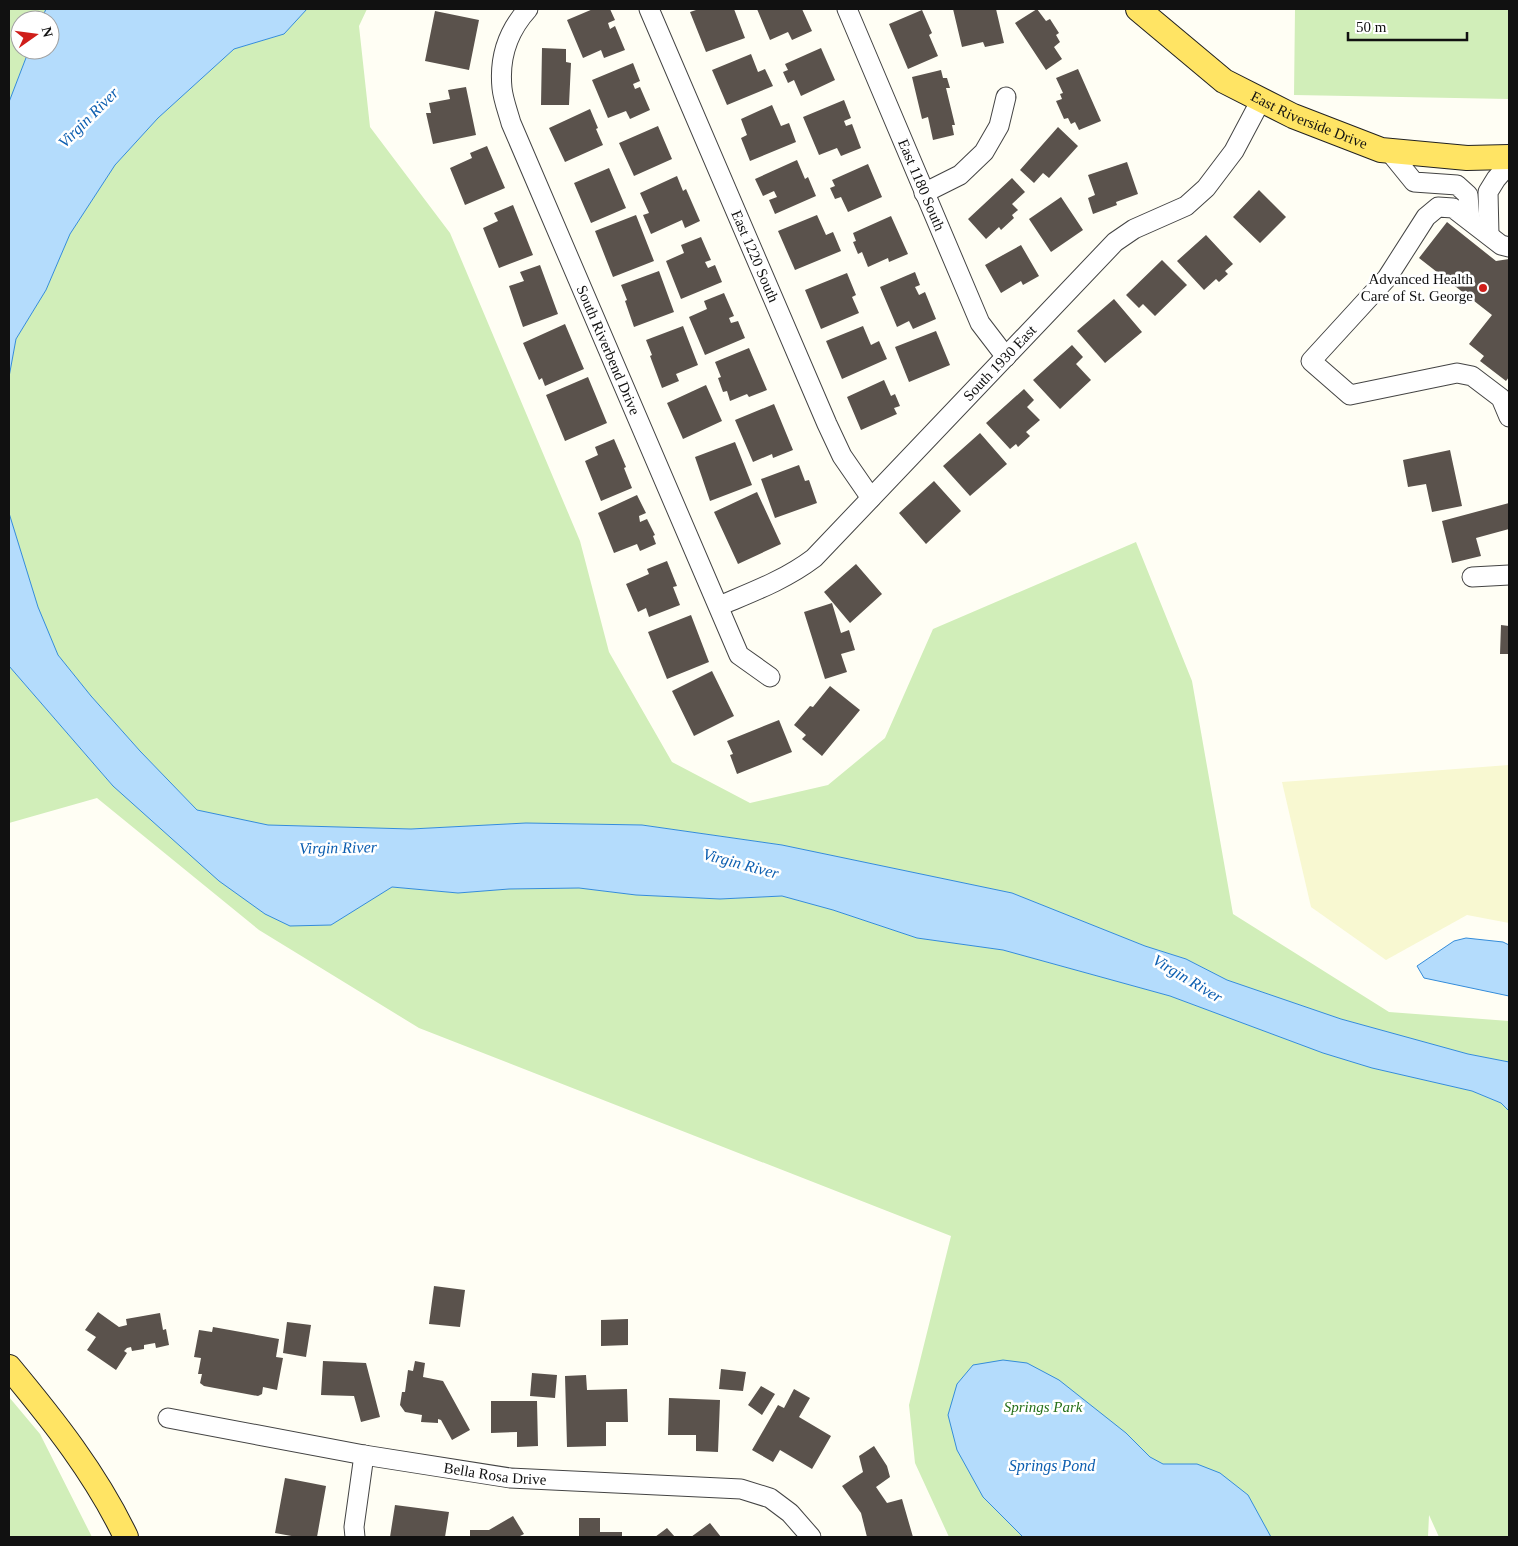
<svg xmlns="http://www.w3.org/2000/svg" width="1518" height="1546" viewBox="0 0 1518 1546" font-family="Georgia,serif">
	<rect width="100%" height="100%" fill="#fffef4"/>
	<!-- farmland -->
	<path fill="#f8f8d1" d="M 1509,765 L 1509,923 L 1467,915 L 1386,960 L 1311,907 L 1282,782 Z"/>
	<!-- green -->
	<path fill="#d1eeb9" d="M 9,9 L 46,9 L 41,20 L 20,20 L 20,50 L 29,50 L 9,102 Z
		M 307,9 L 367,9 L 359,26 L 370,127 L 450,233 L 580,541 L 609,652 L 672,762 L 750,803 L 828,785 L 885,738 L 933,629 L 1136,542 L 1192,681 L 1233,914 L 1389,1012 L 1509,1021 L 1509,1062 L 1468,1054 L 1341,1019 L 1227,980 L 1186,959 L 1145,946 L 1012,893 L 782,845 L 642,825 L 526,823 L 411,829 L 267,825 L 197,810 L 140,751 L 91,696 L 58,655 L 38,608 L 9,513 L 9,377 L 16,339 L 46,290 L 70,234 L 115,165 L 158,118 L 234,49 L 284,34 Z
		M 1295,9 L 1509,9 L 1509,99 L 1294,95 Z
		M 9,666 L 113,786 L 331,925 L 391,887 L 458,893 L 509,889 L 579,888 L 636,895 L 720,899 L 782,896 L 833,910 L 917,938 L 1003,950 L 1170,996 L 1323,1053 L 1372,1068 L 1472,1091 L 1501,1103 L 1509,1111 L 1509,1537 L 1439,1537 L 1429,1515 L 1428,1537 L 949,1537 L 915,1463 L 909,1405 L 951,1236 L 419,1028 L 259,930 L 97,798 L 9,823 Z
		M 9,1397 L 40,1434 L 92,1537 L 9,1537 Z"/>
	<!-- water -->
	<path fill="#b4dcfc" stroke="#348cda" d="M 46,9 L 307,9 L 284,34 L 234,49 L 158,118 L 115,165 L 70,234 L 46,290 L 16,339 L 9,377 L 9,102 L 29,50 L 50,50 L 50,20 L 41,20 Z
		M 9,513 L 38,607 L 58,655 L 91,696 L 140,751 L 197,810 L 268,825 L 411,829 L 526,823 L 642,825 L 782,845 L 1012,893 L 1145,946 L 1186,959 L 1227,980 L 1341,1019 L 1468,1054 L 1509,1062 L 1509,1111 L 1501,1103 L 1472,1091 L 1372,1068 L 1323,1053 L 1170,996 L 1003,950 L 917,938 L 833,910 L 782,896 L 720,899 L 636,895 L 579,888 L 509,889 L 458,893 L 392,887 L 331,925 L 290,926 L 265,914 L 219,881 L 113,786 L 9,666 Z
		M 1466,938 L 1503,942 L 1509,945 L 1509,996 L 1424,978 L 1417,966 L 1454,941 Z
		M 1003,1360 L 1027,1363 L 1059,1380 L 1126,1433 L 1150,1457 L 1163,1464 L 1197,1464 L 1220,1473 L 1248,1495 L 1271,1537 L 1023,1537 L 983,1497 L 957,1450 L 948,1415 L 957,1384 L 973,1365 Z"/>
	<!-- building -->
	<path fill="#5a524c" d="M 593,9 L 610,9 L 615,20 L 608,23 L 610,29 L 615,26 L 625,50 L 604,58 L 601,50 L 583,58 L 567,20 Z
		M 699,9 L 734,9 L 745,38 L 706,52 L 690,12 Z
		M 757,9 L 797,9 L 797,10 L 802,9 L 812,31 L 792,40 L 788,32 L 770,40 Z
		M 953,9 L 996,9 L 1004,43 L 985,47 L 983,42 L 962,47 Z
		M 1037,9 L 1046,21 L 1050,19 L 1059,33 L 1056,35 L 1060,42 L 1054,47 L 1062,59 L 1046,70 L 1015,23 Z
		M 922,10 L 932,33 L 929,35 L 938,56 L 908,69 L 889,24 Z
		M 435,11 L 479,20 L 469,70 L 425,61 Z
		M 542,48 L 566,49 L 566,62 L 571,63 L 569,105 L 541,105 Z
		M 821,48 L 835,80 L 801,96 L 794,80 L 788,83 L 783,72 L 788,70 L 785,64 Z
		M 751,54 L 758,72 L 765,69 L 773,86 L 727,105 L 712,70 Z
		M 633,63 L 640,81 L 633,84 L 635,89 L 640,87 L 650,110 L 630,119 L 626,111 L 608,118 L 592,80 Z
		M 1078,69 L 1101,121 L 1079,130 L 1075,122 L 1071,124 L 1068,118 L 1064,119 L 1056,101 L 1062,99 L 1060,94 L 1063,93 L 1056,78 Z
		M 941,70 L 943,78 L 947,78 L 950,88 L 946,88 L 955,125 L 952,125 L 954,135 L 933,140 L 928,117 L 922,119 L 912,77 Z
		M 466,87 L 476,135 L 433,144 L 426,113 L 431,113 L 429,103 L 450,99 L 448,90 Z
		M 844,100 L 851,118 L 844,121 L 846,126 L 852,124 L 861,148 L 841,156 L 837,148 L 819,155 L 803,117 Z
		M 772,105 L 781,126 L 789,123 L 796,142 L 750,161 L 741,138 L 747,135 L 741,119 Z
		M 590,109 L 598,128 L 596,129 L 603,145 L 565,162 L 549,128 Z
		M 658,126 L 672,159 L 634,176 L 619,143 Z
		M 1058,127 L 1078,146 L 1049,178 L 1043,173 L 1034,183 L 1020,170 Z
		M 487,146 L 505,188 L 465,205 L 450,168 L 472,158 L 470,153 Z
		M 797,160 L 805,179 L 808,177 L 816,196 L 775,214 L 769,200 L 777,197 L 774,191 L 763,196 L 755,179 Z
		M 1127,162 L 1138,194 L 1116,202 L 1117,205 L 1093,214 L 1088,198 L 1095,195 L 1088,175 Z
		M 868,164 L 882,197 L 848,212 L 841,197 L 835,199 L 830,188 L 835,186 L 832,180 Z
		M 609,168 L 626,208 L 591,223 L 574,183 Z
		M 677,176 L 683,191 L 686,189 L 700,221 L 685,228 L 682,220 L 651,234 L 643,215 L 649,213 L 640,193 Z
		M 1012,178 L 1025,192 L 1012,204 L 1018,210 L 1012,215 L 1014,218 L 1001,230 L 999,227 L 986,239 L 968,219 Z
		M 1259,190 L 1286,217 L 1260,243 L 1233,217 Z
		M 1061,197 L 1083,230 L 1051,252 L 1029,219 Z
		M 513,205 L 533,255 L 499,268 L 483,228 L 498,221 L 494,213 Z
		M 636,215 L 654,261 L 613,277 L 595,231 Z
		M 817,215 L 826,235 L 833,232 L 841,251 L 795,270 L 778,231 Z
		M 891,216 L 908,254 L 889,262 L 888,258 L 868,267 L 862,252 L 858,254 L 853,242 L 856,241 L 853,233 Z
		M 1447,222 L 1496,261 L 1509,259 L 1509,377 L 1506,381 L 1480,361 L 1484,356 L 1469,344 L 1492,315 L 1419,258 Z
		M 1206,235 L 1233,264 L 1225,271 L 1228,274 L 1219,282 L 1216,279 L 1204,290 L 1177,261 Z
		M 701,237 L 711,260 L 705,262 L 708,268 L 715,265 L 722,282 L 681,299 L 666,261 L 684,253 L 681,245 Z
		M 1021,245 L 1039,276 L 1023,285 L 1021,281 L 1001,293 L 985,265 Z
		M 1162,260 L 1187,285 L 1155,316 L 1143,304 L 1139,308 L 1126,295 Z
		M 540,265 L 558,314 L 523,327 L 509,286 L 524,281 L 520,272 Z
		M 659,271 L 674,312 L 634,327 L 625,301 L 627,300 L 621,285 Z
		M 915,272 L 920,285 L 915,287 L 919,295 L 925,292 L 936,319 L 913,329 L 909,321 L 897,327 L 880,287 Z
		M 847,273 L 856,295 L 852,297 L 859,313 L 821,329 L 805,290 Z
		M 724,293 L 734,316 L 729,318 L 731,323 L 738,321 L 745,338 L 705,355 L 689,317 L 707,309 L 704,301 Z
		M 1114,299 L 1142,332 L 1105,363 L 1077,331 Z
		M 565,324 L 584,369 L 545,386 L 542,378 L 539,380 L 523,343 Z
		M 683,326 L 698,365 L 676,374 L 679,381 L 662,388 L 650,356 L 652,355 L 646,340 Z
		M 863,326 L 871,345 L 879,341 L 887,359 L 842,379 L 826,341 Z
		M 936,331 L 950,365 L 909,382 L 895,347 Z
		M 1072,345 L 1083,357 L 1076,364 L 1091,380 L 1060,409 L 1033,380 Z
		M 749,348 L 767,390 L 749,397 L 747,394 L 730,401 L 727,391 L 723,392 L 718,378 L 721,377 L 715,362 Z
		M 588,377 L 607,423 L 565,441 L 546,395 Z
		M 884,380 L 891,396 L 895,394 L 900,406 L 894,408 L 897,414 L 861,430 L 847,397 Z
		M 706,385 L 722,421 L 683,439 L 667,403 Z
		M 1024,389 L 1034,400 L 1027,407 L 1040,420 L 1026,432 L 1030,436 L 1018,447 L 1016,444 L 1010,449 L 986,423 Z
		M 774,404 L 793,450 L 773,458 L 772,454 L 753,462 L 735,420 Z
		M 980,433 L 1007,464 L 970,496 L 943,466 Z
		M 614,439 L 626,467 L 624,468 L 632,488 L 601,501 L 585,461 L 598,455 L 595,447 Z
		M 735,442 L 752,485 L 710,501 L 695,457 Z
		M 1450,450 L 1462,506 L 1432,512 L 1426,484 L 1408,487 L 1403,460 Z
		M 799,465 L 805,481 L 809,480 L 817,503 L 775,518 L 761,479 Z
		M 934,481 L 961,511 L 926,544 L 899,513 Z
		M 757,492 L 781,544 L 738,564 L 714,512 Z
		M 637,495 L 646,513 L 639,516 L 640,522 L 647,519 L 655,535 L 653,536 L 656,544 L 640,551 L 637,544 L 614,553 L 598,513 Z
		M 1509,503 L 1509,529 L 1476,538 L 1481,556 L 1452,563 L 1442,521 Z
		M 667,561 L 677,586 L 673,587 L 680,605 L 649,617 L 646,608 L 638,612 L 626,584 L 649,574 L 647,569 Z
		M 856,564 L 882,594 L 850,623 L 824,592 Z
		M 832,603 L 841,633 L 849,630 L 855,650 L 841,654 L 847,672 L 825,679 L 804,612 Z
		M 691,615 L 709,662 L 667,679 L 648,632 Z
		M 1501,625 L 1509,626 L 1509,654 L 1500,654 Z
		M 712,671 L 734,716 L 694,736 L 672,691 Z
		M 830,686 L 860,710 L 822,756 L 802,739 L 806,735 L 794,725 L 810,706 L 813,707 Z
		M 779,720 L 792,752 L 737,774 L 730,755 L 733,754 L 727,741 Z
		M 434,1286 L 465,1290 L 460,1327 L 429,1324 Z
		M 98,1312 L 119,1327 L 127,1325 L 126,1319 L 160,1313 L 163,1330 L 166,1329 L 169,1345 L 156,1348 L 155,1343 L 144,1345 L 144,1349 L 132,1351 L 131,1347 L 127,1348 L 124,1351 L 127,1353 L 116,1370 L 87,1350 L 96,1337 L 85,1330 Z
		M 628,1319 L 628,1345 L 601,1346 L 601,1320 Z
		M 287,1322 L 311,1325 L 306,1357 L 283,1353 Z
		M 213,1327 L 279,1339 L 276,1357 L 283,1358 L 277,1390 L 263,1387 L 262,1394 L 258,1396 L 204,1386 L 200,1383 L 202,1374 L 198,1374 L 201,1358 L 194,1357 L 199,1330 L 212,1332 Z
		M 323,1361 L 366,1363 L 380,1417 L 361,1422 L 354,1396 L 321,1395 Z
		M 415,1361 L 425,1363 L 423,1377 L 443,1381 L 470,1430 L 452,1440 L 441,1420 L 438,1419 L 438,1423 L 421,1422 L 422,1415 L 405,1412 L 400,1405 L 402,1392 L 405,1392 L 408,1370 L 413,1371 Z
		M 721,1369 L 746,1372 L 743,1391 L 719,1389 Z
		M 532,1373 L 557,1375 L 555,1398 L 530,1396 Z
		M 586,1375 L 587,1390 L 627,1389 L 628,1422 L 606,1422 L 606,1446 L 567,1447 L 565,1376 Z
		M 761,1386 L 775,1394 L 762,1415 L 748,1405 Z
		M 794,1389 L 810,1398 L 799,1417 L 831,1436 L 812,1469 L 780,1450 L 773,1462 L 752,1450 L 778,1405 L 784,1408 Z
		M 669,1398 L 720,1400 L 718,1452 L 696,1451 L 696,1435 L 668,1435 Z
		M 491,1401 L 537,1401 L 538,1446 L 517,1447 L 517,1432 L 491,1433 Z
		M 874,1446 L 887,1466 L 890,1477 L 876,1487 L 887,1503 L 902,1499 L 913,1537 L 867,1537 L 861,1513 L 842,1486 L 863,1472 L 859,1456 Z
		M 285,1478 L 326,1486 L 317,1537 L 297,1537 L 275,1533 Z
		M 395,1505 L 449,1512 L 445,1537 L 390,1537 Z
		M 513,1516 L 524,1534 L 518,1537 L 470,1537 L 470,1530 L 489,1530 Z
		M 579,1518 L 600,1518 L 600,1532 L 622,1532 L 622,1537 L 579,1537 Z
		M 710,1523 L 721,1537 L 691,1537 Z
		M 667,1528 L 675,1537 L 655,1537 Z"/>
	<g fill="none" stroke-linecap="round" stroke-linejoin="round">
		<defs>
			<g id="minor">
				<path id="s1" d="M 528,9 C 508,31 499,58 502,88 C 503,99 508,112 511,123 L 739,655 L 770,677"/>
				<path id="s2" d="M 649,9 L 827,424 L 842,456 L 871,498"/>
				<path id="s3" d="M 847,9 L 980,323 L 1006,357"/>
				<path d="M 1388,150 L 1414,182 L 1457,185 L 1468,195 L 1470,220"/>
				<path d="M 924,193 L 960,175 L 984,152 L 999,126 L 1006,97"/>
				<path d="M 1489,235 L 1488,192 L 1496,179 L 1509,164"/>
				<path d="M 1509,247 L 1501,245 L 1453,208 L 1438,207 L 1426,217 L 1387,278 L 1311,361 L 1350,395 L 1457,373 L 1472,376 L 1501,398 L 1509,417"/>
				<path d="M 1472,577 L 1509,575"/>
				<path id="s4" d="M 719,606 C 752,592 785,580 814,558 L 1115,242 L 1134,229 L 1186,206 L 1206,188 L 1234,151 L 1261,100"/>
				<path id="s5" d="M 168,1418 L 364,1455 L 510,1478 L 741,1489 L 770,1498 L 790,1513 L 811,1537"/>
				<path d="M 355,1537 L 354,1527 L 364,1455"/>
			</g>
			<g id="major">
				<path id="s6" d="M 1138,9 L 1224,81 L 1293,116 L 1381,150 L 1467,158 L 1509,157"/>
				<path d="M 9,1367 C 53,1420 96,1474 126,1537"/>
			</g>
		</defs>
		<!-- minor casing -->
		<use href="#minor" stroke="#444" stroke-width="21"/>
		<!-- major casing -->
		<use href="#major" stroke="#222" stroke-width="26"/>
		<!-- minor -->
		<use href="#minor" stroke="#fff" stroke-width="19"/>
		<!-- major -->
		<use href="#major" stroke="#ffe464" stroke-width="24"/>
	</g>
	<!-- markers -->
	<circle fill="#cf1e1a" stroke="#fff" stroke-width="2" cx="1483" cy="288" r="5"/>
	<g text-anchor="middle" stroke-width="5" stroke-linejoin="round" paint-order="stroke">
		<!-- street labels -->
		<g font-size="15" fill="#111" stroke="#fff">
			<text dy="5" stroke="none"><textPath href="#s6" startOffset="206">East Riverside Drive</textPath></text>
			<text dy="5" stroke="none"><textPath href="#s3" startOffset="191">East 1180 South</textPath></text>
			<text dy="5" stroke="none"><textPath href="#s2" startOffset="269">East 1220 South</textPath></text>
			<text dy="5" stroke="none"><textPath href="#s1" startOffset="369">South Riverbend Drive</textPath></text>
			<text dy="5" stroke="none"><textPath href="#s4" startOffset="376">South 1930 East</textPath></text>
			<text dy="5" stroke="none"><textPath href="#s5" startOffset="332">Bella Rosa Drive</textPath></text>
		</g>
		<!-- poi labels -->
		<g font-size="15" fill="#111" stroke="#fff" text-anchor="end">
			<text x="1473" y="284">Advanced Health<tspan x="1473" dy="17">Care of St. George</tspan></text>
		</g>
		<!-- park labels -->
		<g font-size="15" font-style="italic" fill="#257019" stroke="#fff">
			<text x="1043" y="1412">Springs Park</text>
		</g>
		<!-- water labels -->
		<g font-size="16" font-style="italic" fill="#0c5eb0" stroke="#fff">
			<text transform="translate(88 117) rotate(-45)" y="6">Virgin River</text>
			<text transform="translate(338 847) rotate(-1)" y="6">Virgin River</text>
			<text transform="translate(741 863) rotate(15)" y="6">Virgin River</text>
			<text transform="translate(1188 978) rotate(31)" y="6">Virgin River</text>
			<text x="1052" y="1471">Springs Pond</text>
		</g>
	</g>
	<!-- border -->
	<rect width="1518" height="1546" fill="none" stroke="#111111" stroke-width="20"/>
	<!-- north arrow -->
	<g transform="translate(35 35) rotate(76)"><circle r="24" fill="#ffffff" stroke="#a0a0a0"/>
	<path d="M0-4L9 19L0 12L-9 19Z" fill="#cf1e1a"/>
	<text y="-8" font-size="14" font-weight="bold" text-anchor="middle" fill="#111111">N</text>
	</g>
	<!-- scale -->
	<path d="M1348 32v8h119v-8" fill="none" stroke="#111111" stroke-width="2.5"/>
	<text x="1356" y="32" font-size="15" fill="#111111" stroke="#ffffff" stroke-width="4" paint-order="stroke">50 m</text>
</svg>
